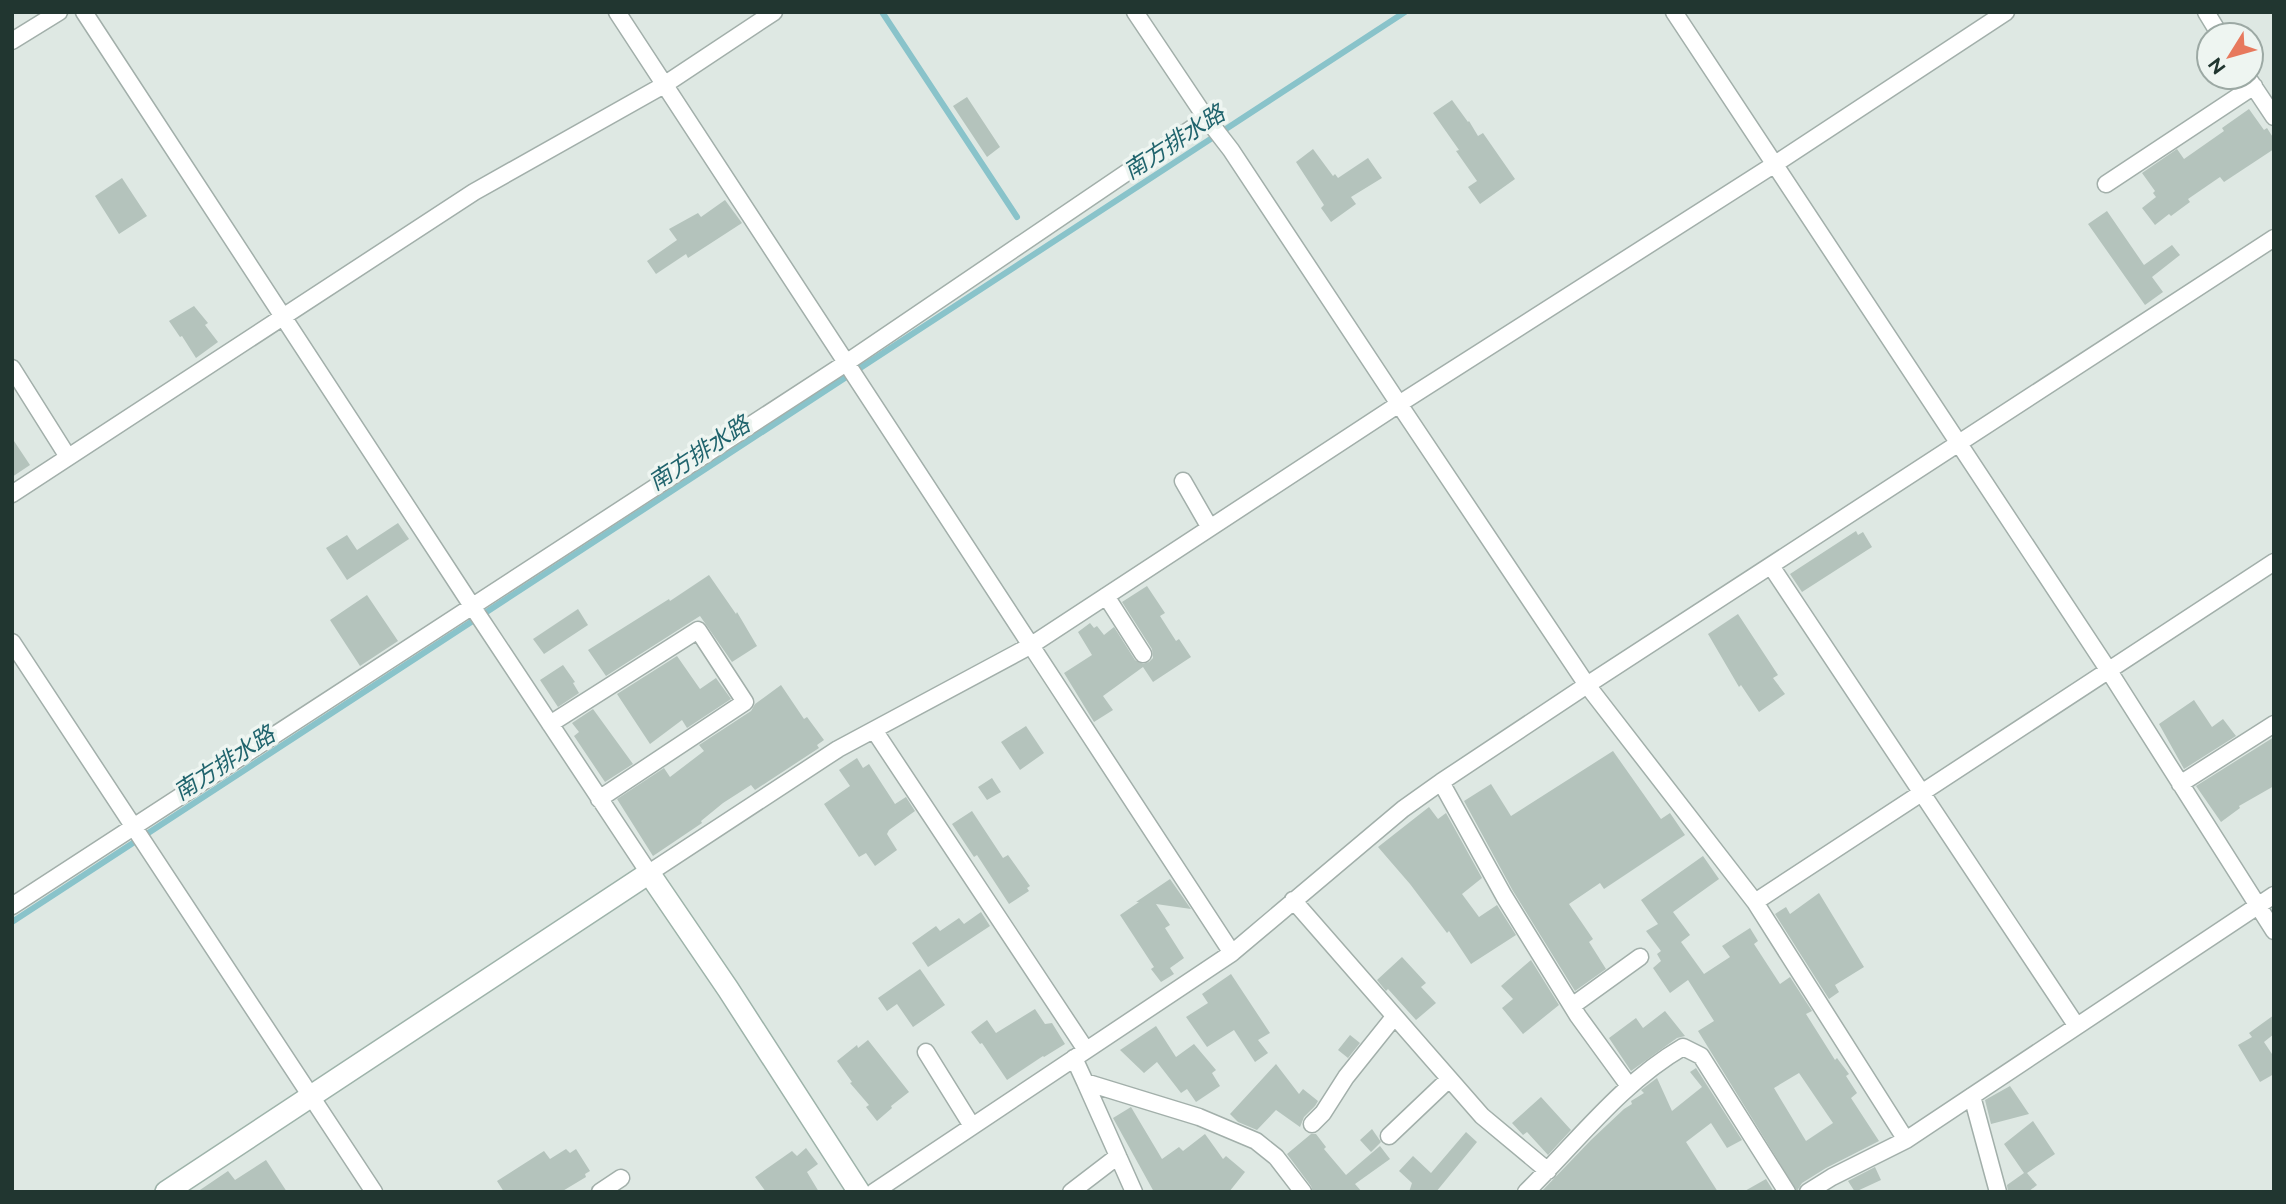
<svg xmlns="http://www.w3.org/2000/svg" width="2286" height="1204" viewBox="0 0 2286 1204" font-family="Raleway,'Noto Sans JP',sans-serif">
	<rect width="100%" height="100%" fill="#dee8e3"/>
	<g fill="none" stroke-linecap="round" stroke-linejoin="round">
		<!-- stream -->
		<path stroke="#89c3ca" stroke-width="6" d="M 882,12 L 1017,217
			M 12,922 L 1405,12"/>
	</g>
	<!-- building -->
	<path fill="#b4c3bc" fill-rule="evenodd" d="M 967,97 L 1000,147 L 987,157 L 953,106 Z
		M 1452,100 L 1468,122 L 1469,121 L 1478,136 L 1483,133 L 1515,179 L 1480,204 L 1468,187 L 1477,181 L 1456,151 L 1459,150 L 1433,113 Z
		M 2249,109 L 2264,130 L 2267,128 L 2274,139 L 2274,149 L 2224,182 L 2220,177 L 2188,199 L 2190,202 L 2171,216 L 2169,214 L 2155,225 L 2142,208 L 2156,197 L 2153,193 L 2155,191 L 2142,173 L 2177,149 L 2184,159 L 2224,131 L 2222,128 Z
		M 1313,149 L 1333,176 L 1335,174 L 1338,178 L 1368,158 L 1382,178 L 1351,197 L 1356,204 L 1331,222 L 1321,208 L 1324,205 L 1296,162 Z
		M 122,178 L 147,216 L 119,234 L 95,196 Z
		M 725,200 L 742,223 L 688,258 L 686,254 L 656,274 L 647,261 L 677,240 L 669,229 L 698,213 L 701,217 Z
		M 2107,211 L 2144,265 L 2172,245 L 2180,255 L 2152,277 L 2163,292 L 2145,305 L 2088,224 Z
		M 194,306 L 208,323 L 205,325 L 218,342 L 196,358 L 182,336 L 180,337 L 169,321 Z
		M 12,438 L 30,465 L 12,477 Z
		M 398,523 L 409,539 L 347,580 L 326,548 L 347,535 L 357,550 Z
		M 1856,531 L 1858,535 L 1863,532 L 1872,547 L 1802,592 L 1790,574 Z
		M 709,575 L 736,614 L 737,612 L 757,646 L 732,662 L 700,616 L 606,676 L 588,650 L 669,599 L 670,601 Z
		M 1147,586 L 1165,613 L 1160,616 L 1176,641 L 1179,639 L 1191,657 L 1153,682 L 1143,667 L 1103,696 L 1113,710 L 1094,722 L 1064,673 L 1092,655 L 1078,632 L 1090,623 L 1094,628 L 1097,626 L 1104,635 L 1114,627 L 1135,660 L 1143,664 L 1149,662 L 1153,658 L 1152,649 L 1122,602 Z
		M 367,595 L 398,641 L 360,666 L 330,620 Z
		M 578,609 L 588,625 L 544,654 L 533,639 Z
		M 1738,614 L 1778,675 L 1773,678 L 1785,694 L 1759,712 L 1741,685 L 1739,687 L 1708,634 Z
		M 677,656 L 700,689 L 716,678 L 731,699 L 687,728 L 682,720 L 650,744 L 617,694 Z
		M 563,665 L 575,682 L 573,683 L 579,693 L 558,707 L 540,680 Z
		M 781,685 L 804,719 L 807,717 L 824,740 L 817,745 L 819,748 L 755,790 L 751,785 L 723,803 L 701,821 L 702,823 L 653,856 L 617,799 L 664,768 L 670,777 L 704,751 L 699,745 L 751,711 L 755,704 Z
		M 2194,700 L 2212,727 L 2223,719 L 2236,736 L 2184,769 L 2159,724 Z
		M 593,709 L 633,764 L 605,782 L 574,736 L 579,732 L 572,723 Z
		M 1026,726 L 1044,753 L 1020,770 L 1001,742 Z
		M 2274,737 L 2274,786 L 2239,806 L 2240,808 L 2221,822 L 2196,786 Z
		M 1613,751 L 1661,819 L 1670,813 L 1685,835 L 1604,889 L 1600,883 L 1569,904 L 1593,939 L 1589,942 L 1606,969 L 1575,991 L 1513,891 L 1464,801 L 1491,784 L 1511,816 Z
		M 857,758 L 863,768 L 869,764 L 895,804 L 906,797 L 915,811 L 889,830 L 887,834 L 897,850 L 875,866 L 866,853 L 859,857 L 824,804 L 850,786 L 839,770 Z
		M 992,778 L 1001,792 L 987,800 L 978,787 Z
		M 1429,807 L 1438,819 L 1446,813 L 1482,878 L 1462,894 L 1479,917 L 1497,905 L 1516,935 L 1471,964 L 1449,931 L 1447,933 L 1410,884 L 1378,847 Z
		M 972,811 L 1003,858 L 1008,855 L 1030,886 L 1027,888 L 1029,891 L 1009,904 L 977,855 L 974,857 L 952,824 Z
		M 1703,856 L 1719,879 L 1673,912 L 1690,935 L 1681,942 L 1704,974 L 1730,957 L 1722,946 L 1750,928 L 1758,941 L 1754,944 L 1780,984 L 1790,977 L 1812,1011 L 1806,1014 L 1835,1060 L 1837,1058 L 1849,1074 L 1846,1076 L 1857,1093 L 1851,1098 L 1879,1141 L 1826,1168 L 1802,1183 L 1797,1191 L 1698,1031 L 1714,1021 L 1688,980 L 1670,993 L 1653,968 L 1661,961 L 1657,954 L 1661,951 L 1646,931 L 1658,924 L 1641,900 ZM 1799,1073 L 1833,1123 L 1806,1141 L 1774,1088 Z
		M 1170,879 L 1191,909 L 1156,904 L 1170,925 L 1165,928 L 1184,958 L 1170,968 L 1174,974 L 1161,982 L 1151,969 L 1154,967 L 1120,915 L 1139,902 L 1136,902 Z
		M 1819,893 L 1864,967 L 1835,985 L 1839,992 L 1829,999 L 1775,914 L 1786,907 L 1790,914 Z
		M 981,912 L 990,926 L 928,967 L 912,943 L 936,926 L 940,931 L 959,918 L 964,924 Z
		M 1402,957 L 1426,983 L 1421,987 L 1436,1003 L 1416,1020 L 1388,989 L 1386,991 L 1377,980 Z
		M 1531,960 L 1559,1005 L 1523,1034 L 1502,1008 L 1513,999 L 1501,986 Z
		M 920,969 L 945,1005 L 913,1027 L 897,1004 L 887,1011 L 878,998 Z
		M 1231,974 L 1270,1033 L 1258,1040 L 1268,1053 L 1255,1062 L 1234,1030 L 1207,1047 L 1186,1017 L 1208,1003 L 1202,994 Z
		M 1035,1009 L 1045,1024 L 1052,1023 L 1065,1044 L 1044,1057 L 1043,1056 L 1007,1080 L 982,1043 L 980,1044 L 971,1032 L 987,1020 L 996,1033 Z
		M 1665,1011 L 1685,1036 L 1677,1038 L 1631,1071 L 1609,1038 L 1636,1018 L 1643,1028 Z
		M 2274,1015 L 2274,1034 L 2264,1042 L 2274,1057 L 2274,1074 L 2260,1082 L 2238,1045 L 2252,1037 L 2249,1033 Z
		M 1156,1026 L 1176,1057 L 1194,1044 L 1216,1070 L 1212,1073 L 1220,1086 L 1196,1102 L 1187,1089 L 1181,1093 L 1157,1062 L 1144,1073 L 1120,1050 Z
		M 1350,1035 L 1360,1043 L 1348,1058 L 1338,1050 Z
		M 868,1040 L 909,1092 L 891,1106 L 892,1108 L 877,1121 L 866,1107 L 869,1105 L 850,1083 L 852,1082 L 837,1061 L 857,1045 L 858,1048 Z
		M 1276,1064 L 1299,1094 L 1303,1089 L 1318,1101 L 1315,1106 L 1304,1117 L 1300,1127 L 1276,1110 L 1257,1130 L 1238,1122 L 1230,1114 Z
		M 1696,1068 L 1742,1140 L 1727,1148 L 1711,1123 L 1686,1142 L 1718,1192 L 1541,1192 L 1591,1140 L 1624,1109 L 1632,1104 L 1631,1101 L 1644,1093 L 1641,1090 L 1657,1078 L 1672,1111 L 1702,1087 L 1690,1072 Z
		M 2010,1086 L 2029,1114 L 1991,1124 L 1985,1100 Z
		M 1541,1097 L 1571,1130 L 1548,1155 L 1527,1132 L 1523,1135 L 1512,1123 Z
		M 1131,1107 L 1162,1159 L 1179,1147 L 1183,1151 L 1205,1134 L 1223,1159 L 1226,1156 L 1245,1172 L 1229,1192 L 1154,1192 L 1113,1118 Z
		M 2033,1121 L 2055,1154 L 2027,1173 L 2037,1185 L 2028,1192 L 2008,1192 L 2007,1185 L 2024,1173 L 2004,1144 Z
		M 1372,1129 L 1381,1142 L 1371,1152 L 1360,1140 Z
		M 1466,1132 L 1477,1142 L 1436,1192 L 1409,1192 L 1412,1183 L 1399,1171 L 1413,1156 L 1431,1173 Z
		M 1311,1134 L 1316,1134 L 1326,1147 L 1324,1149 L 1346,1175 L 1380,1146 L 1390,1159 L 1355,1184 L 1362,1192 L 1313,1192 L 1311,1186 L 1287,1154 Z
		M 806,1148 L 818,1164 L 807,1172 L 819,1192 L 766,1192 L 755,1177 L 792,1151 L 797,1156 Z
		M 566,1149 L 570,1153 L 576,1149 L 590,1171 L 585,1174 L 586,1177 L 561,1192 L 504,1192 L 497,1181 L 544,1151 L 550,1159 Z
		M 266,1160 L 287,1192 L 197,1192 L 228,1171 L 235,1180 Z
		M 1875,1167 L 1881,1180 L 1855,1192 L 1848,1181 Z
		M 1766,1179 L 1774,1192 L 1743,1192 Z"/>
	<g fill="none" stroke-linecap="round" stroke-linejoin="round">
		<defs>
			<path id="street" d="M 84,12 L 472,606 L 649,873 L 838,749 L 1030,646 L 1399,404 L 1775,164 L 2006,12
				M 617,12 L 1232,953
				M 1135,12 L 1204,115 L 1231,150 L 1399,404 L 1587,685 L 1755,902 L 2274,562
				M 1674,12 L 2109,671 L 2274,931
				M 2206,12 L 2220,35
				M 12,41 L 59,12
				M 2248,78 L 2274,117
				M 2106,184 L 2254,86
				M 12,368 L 68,457
				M 1183,481 L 1210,528
				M 12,494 L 474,192 L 664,85 L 774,12
				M 1771,566 L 2076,1025
				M 1106,596 L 1143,654
				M 12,642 L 374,1192
				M 550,724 L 698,630 L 745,702 L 599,799
				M 874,730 L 1086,1050
				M 1441,782 L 1504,896 L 1578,1016 L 1629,1086
				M 2180,784 L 2274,724
				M 1293,900 L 1482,1116 L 1548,1171
				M 1755,902 L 1906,1140
				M 12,906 L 846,363 L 1207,118
				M 1572,1006 L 1640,957
				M 926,1052 L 972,1126
				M 1074,1058 L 1085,1082 L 1199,1117 L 1256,1141 L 1276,1157 L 1303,1192
				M 1085,1082 L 1134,1192
				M 1972,1096 L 1998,1192
				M 1312,1124 L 1323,1113 L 1346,1077 L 1394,1017
				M 1389,1136 L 1449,1079
				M 600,1192 L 621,1178
				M 874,1192 L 1232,953 L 1403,809 L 1441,782 L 1587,685 L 2274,238
				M 1071,1192 L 1118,1156
				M 1526,1192 C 1577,1142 1621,1083 1683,1047 L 1701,1056 L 1787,1192
				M 1808,1192 L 1832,1177 L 1906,1140 L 2274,895"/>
			<path id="secondary" d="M 166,1192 L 649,873 L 728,989 L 859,1192"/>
		</defs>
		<!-- street casing -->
		<use href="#street" stroke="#a2afaa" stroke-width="19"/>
		<!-- secondary casing -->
		<use href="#secondary" stroke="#9eb3aa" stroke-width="24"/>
		<!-- street -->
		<use href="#street" stroke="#fff" stroke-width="16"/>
		<!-- secondary -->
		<use href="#secondary" stroke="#fff" stroke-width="21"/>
	</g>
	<g text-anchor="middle" stroke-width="7" stroke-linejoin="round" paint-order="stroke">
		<!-- water labels -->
		<g font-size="23" font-style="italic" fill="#20646d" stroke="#eef5f1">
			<text transform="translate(1174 142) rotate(-33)" y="8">南方排水路</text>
			<text transform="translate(699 453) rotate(-33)" y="8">南方排水路</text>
			<text transform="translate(224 763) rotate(-33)" y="8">南方排水路</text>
		</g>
	</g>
	<!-- border -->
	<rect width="2286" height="1204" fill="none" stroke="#213630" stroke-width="28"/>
	<!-- north arrow -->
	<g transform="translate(2230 56) rotate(233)"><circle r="33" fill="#eef5f1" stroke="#9ca9a4" stroke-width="2"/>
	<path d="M0-5L12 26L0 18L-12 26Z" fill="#e7795d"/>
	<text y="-10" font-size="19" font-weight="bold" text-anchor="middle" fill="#213630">N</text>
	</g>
</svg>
